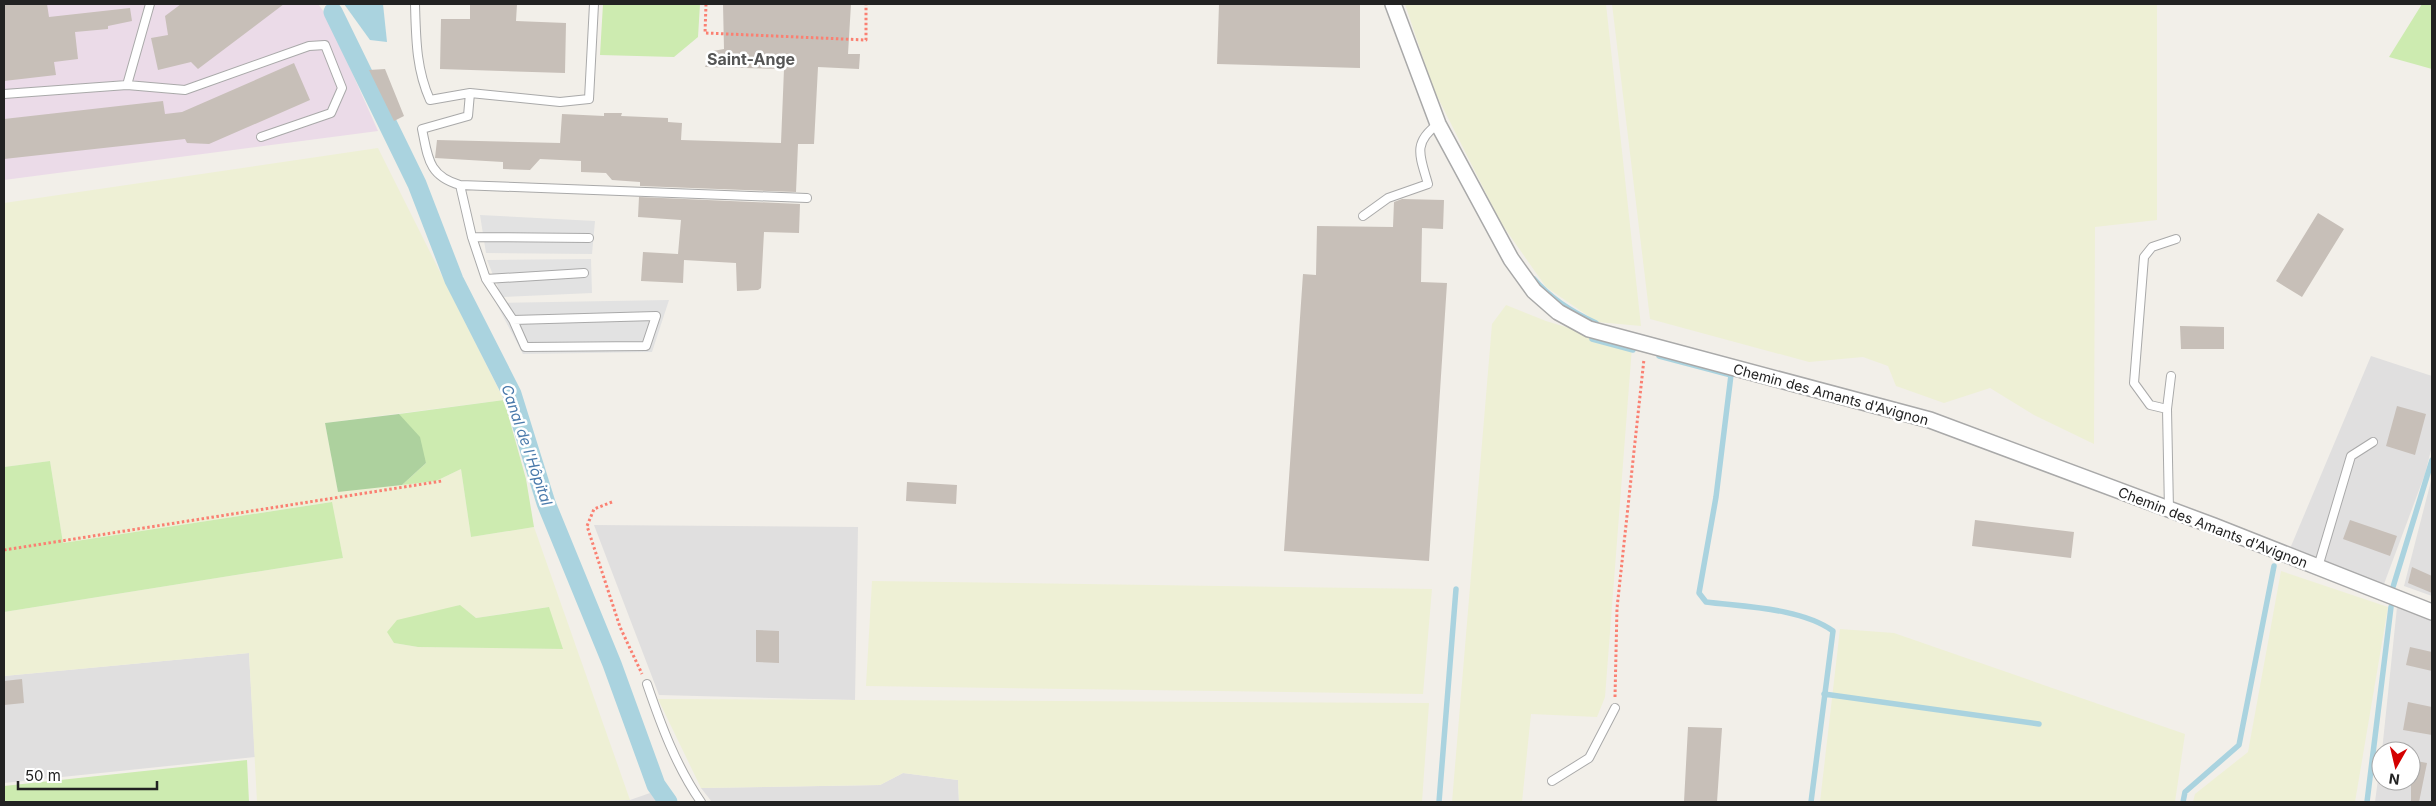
<svg xmlns="http://www.w3.org/2000/svg" width="2436" height="806" font-family="Inter,sans-serif">
<style>
.residential{fill:#e0dfdf}
.industrial{fill:#ebdbe8}
.farmland{fill:#eef0d5;fill-rule:evenodd}
.grass{fill:#cdebb0}
.forest{fill:#add19e}
.parking{fill:#e2e2e2}
.water{fill:#aad3df}
.lines{fill:none;stroke-linecap:round;stroke-linejoin:round}
.stream{stroke:#aad3df;stroke-width:5.5}
.canal{stroke:#aad3df;stroke-width:19}
.building{fill:#c7bfb8}
.lane-casing{stroke:#a9a9a9;stroke-width:10}
.street-casing{stroke:#a9a9a9;stroke-width:18}
.path{stroke:#fa8072;stroke-width:3;stroke-dasharray:2.5 2.5;stroke-linecap:butt}
.lane{stroke:#fff;stroke-width:8}
.street{stroke:#fff;stroke-width:15}
.labels{text-anchor:middle;dominant-baseline:central;stroke-width:5;stroke-linejoin:round;paint-order:stroke}
.street-label{font-size:14px;fill:#222;stroke:#fff}
.water-label{font-size:15px;font-style:italic;fill:#4a7aab;stroke:#fff}
.quarter-label{font-size:16px;font-weight:bold;fill:#555;stroke:#fff}
</style>
<rect width="100%" height="100%" fill="#f2efe9"/>
<!-- residential -->
<path class="residential" d="M2371,356L2432,376V446L2425,474L2384,584L2289,551Z
M2432,477V596L2404,586Z
M594,525L858,527L855,700L659,695Z
M2397,607L2432,620V802H2375L2381,757V781H2411V751H2382Z
M249,653L255,757L4,783V676Z
M903,773L958,780L959,802H712L701,788L880,785Z
M650,793L657,802H549L630,800Z"/>
<!-- industrial -->
<path class="industrial" d="M4,4H318L327,16L378,131L4,180Z"/>
<!-- farmland -->
<path class="farmland" d="M1405,4H1606L1641,326L1597,322L1546,287L1501,223L1433,88Z
M1612,4H2157V220L2095,227L2094,444L2034,415L1990,388L1944,403L1896,386L1888,366L1863,357L1809,362L1650,319Z
M378,148L504,400L325,423L338,491L436,481L461,469L471,537L534,527L630,800L549,802H257L249,653L4,676V612L343,558L331,502L63,543L50,461L4,467V203ZM459,605L476,618L548,607L562,649L418,647L394,643Z
M1506,305L1546,321L1632,347L1605,697L1597,717L1531,714L1522,802H1452L1492,324Z
M2281,571L2388,607L2355,802H2193L2195,794L2248,752Z
M872,581L1432,589L1423,694L866,686Z
M1840,629L1894,633L2185,734L2175,802H1820Z
M658,699L1429,703L1422,802H959L958,780L903,773L880,785L701,788Z"/>
<!-- grass -->
<path class="grass" d="M603,4H700L698,37L674,57L600,55Z
M2422,4H2432V69L2389,57Z
M504,400L526,479L534,527L471,537L461,469L436,481L402,485L426,463L399,414Z
M50,461L63,543L332,502L343,558L4,612V467Z
M460,605L476,618L549,607L563,649L418,647L394,643L387,632L397,620Z
M247,760L249,802H4V786Z"/>
<!-- forest -->
<path class="forest" d="M399,414L420,437L426,463L402,485L338,492L325,423Z"/>
<!-- parking -->
<path class="parking" d="M480,215L595,221L592,254L486,253Z
M591,259L592,293L502,297L487,260Z
M669,300L652,352L523,354L496,303Z"/>
<!-- water -->
<path class="water" d="M344,4H383L387,42L370,40Z"/>
<g class="lines">
<!-- stream -->
<path class="stream" d="M1534,279C1551,299 1572,312 1596,323
M1592,339L1633,350
M1659,356L1731,375L1716,497L1699,593L1706,602C1745,607 1801,608 1833,631L1811,802
M2393,587L2432,460
M1824,694L2039,724
M1439,802L1456,589
M2183,802L2185,792L2239,745L2274,566
M2367,802L2391,607"/>
<!-- canal -->
<path class="canal" d="M333,12L417,184L454,280L512,394L546,503L612,664L656,785L668,802"/>
</g>
<!-- building -->
<path class="building" d="M4,4H47L49,17L130,8L132,21L108,26V29L75,32L78,59L54,62L56,75L4,81Z
M181,4H284L198,69L191,62L158,70L151,38L168,35L165,16Z
M470,4H517L516,21L566,23L565,73L440,69L441,19H470Z
M723,4H851L848,54H860L859,69L818,67L814,144H798L796,192L640,186V182L612,180L606,173L581,172V161L540,159L530,170L503,169V162L435,158L437,140L560,143L562,114L604,116V113H622L621,116L668,118V122L682,123L681,140L781,143L784,69L705,67L713,51L724,49Z
M1219,4H1360V68L1217,64Z
M294,63L310,100L209,144L187,143L185,139L4,159V119L163,101L165,114L182,112Z
M385,69L404,116L394,121L369,70Z
M639,197L800,204L799,233L764,232L761,288L758,290L737,291L736,263L684,260L683,283L641,281L643,252L678,254L681,220L638,217Z
M1402,199L1444,200L1443,229L1422,228L1421,282L1447,283L1429,561L1284,551L1303,274L1316,275L1317,226L1393,227L1394,202Z
M2318,213L2344,229L2302,297L2276,281Z
M2180,326L2224,327V349H2181Z
M2397,406L2426,414L2415,455L2386,446Z
M907,482L957,485L956,504L906,501Z
M1975,520L2074,532L2071,558L1972,546Z
M2350,520L2397,536L2390,556L2343,539Z
M2412,567L2432,576V593L2408,583Z
M756,630L779,631V663L756,662Z
M2410,647L2432,652V671L2406,665Z
M22,679L24,703L4,705V681Z
M2408,702L2432,707V735L2403,730Z
M1688,727L1722,728L1717,802H1684Z
M2411,760L2427,763L2419,802H2411Z"/>
<g class="lines">
<!-- lane casing -->
<g class="lane-casing">
<path id="lane" d="M415,4C416,38 416,69 430,100L470,93L560,102L589,99L594,4
M127,85L185,90L309,46L325,45L342,88L331,113L261,137
M470,93L468,116L422,129C428,157 428,176 460,185L472,237L486,279L584,273
M4,94L127,85L150,4
M460,185L807,198
M1363,216L1388,198L1428,184C1420,156 1412,143 1438,124
M472,237L589,238
M486,279L513,320L656,316L646,346L525,347L513,320
M2167,409L2150,405L2134,383L2144,257L2152,247L2176,239
M2169,510L2167,409L2171,376
M2318,567L2351,456L2373,442
M647,684C661,725 676,766 701,802
M1552,781L1589,758L1615,708"/>
</g>
<!-- street casing -->
<g class="street-casing">
<path id="street" d="M1393,4L1438,124L1511,259L1534,291L1558,312L1589,329L1930,420L2214,526L2432,612"/>
</g>
<!-- path -->
<path class="path" d="M706,4L705,33L866,40V4
M612,502L594,509L587,526L620,627L642,674
M4,550L442,481
M1615,697L1617,608L1644,359"/>
<!-- lane -->
<use href="#lane" class="lane"/>
<!-- street -->
<use href="#street" class="street"/>
</g>
<g class="labels">
<!-- street labels -->
<g class="street-label">
<text transform="translate(1831 394) rotate(15)">Chemin des Amants d'Avignon</text>
<text transform="translate(2213 527) rotate(21)">Chemin des Amants d'Avignon</text>
</g>
<!-- water labels -->
<g class="water-label">
<text transform="translate(527 445) rotate(71)">Canal de l'Hôpital</text>
</g>
<!-- quarter labels -->
<g class="quarter-label">
<text x="751" y="59">Saint-Ange</text>
</g>
</g>
<!-- border -->
<rect width="2436" height="806" fill="none" stroke="#222222" stroke-width="10"/>
<!-- north arrow -->
<g transform="translate(2396 766) rotate(188)"><circle r="24" fill="#ffffff" stroke="#a7a7a7"/>
<path d="M0-4L9 19L0 12L-9 19Z" fill="#d40000"/>
<text y="-8" font-size="14" font-weight="bold" text-anchor="middle" fill="#222222">N</text>
</g>
<!-- scale -->
<path d="M18 781v8h139v-8" fill="none" stroke="#222222" stroke-width="2.5"/>
<text x="25" y="781" font-size="15" fill="#222222" stroke="#ffffff" stroke-width="4" paint-order="stroke">50 m</text>
</svg>
